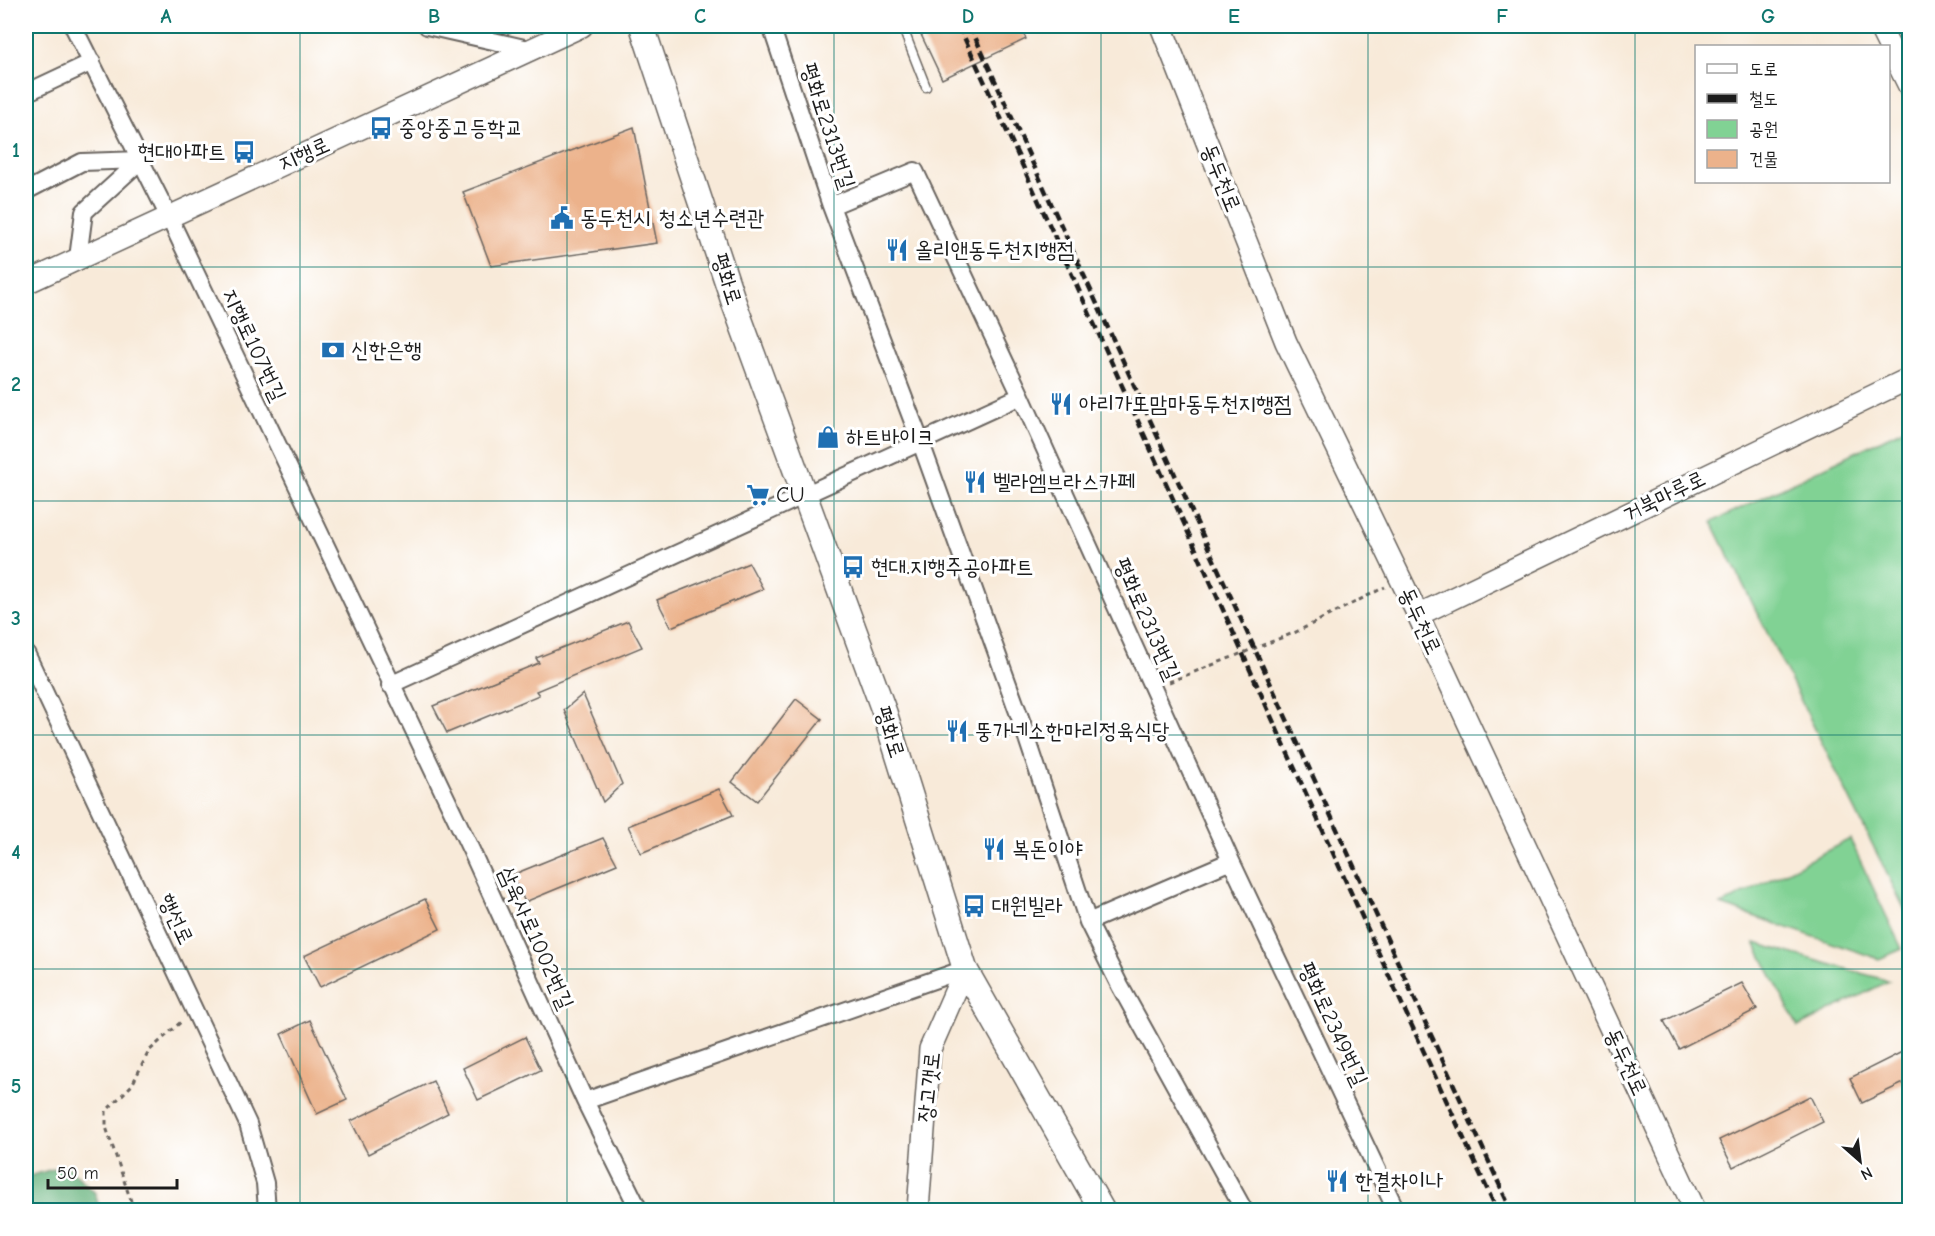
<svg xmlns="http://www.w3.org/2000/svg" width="1935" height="1236" font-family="'Comic Neue','Poor Story',sans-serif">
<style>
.green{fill:#81d294;stroke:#4e7758;stroke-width:1.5}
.forest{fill:#68b47e;stroke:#42684d;stroke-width:1.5}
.building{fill:#ecb28b}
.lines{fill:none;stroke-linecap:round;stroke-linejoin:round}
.service-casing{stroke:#69645e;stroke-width:11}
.minor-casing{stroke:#69645e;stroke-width:20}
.tertiary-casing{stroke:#69645e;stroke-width:24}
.secondary-casing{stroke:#69645e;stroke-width:27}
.path{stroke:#69645e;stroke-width:3;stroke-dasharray:4.5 4.5;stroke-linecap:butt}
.service{stroke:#fff;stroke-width:8}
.minor{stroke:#fff;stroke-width:16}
.tertiary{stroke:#fff;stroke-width:21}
.secondary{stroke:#fff;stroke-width:24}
.rail{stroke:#1c1c1c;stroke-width:4.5;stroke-dasharray:9 4.5;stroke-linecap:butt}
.grid{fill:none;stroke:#0f766e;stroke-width:1.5;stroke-opacity:0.55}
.labels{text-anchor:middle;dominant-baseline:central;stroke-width:6;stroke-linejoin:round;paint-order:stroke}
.street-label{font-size:22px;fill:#1c1c1c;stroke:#fff}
.poi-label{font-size:22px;fill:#1c1c1c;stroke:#fff;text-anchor:start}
.neatline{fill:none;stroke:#0f766e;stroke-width:2}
.grid-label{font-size:20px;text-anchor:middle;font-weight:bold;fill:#0f766e}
</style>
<rect width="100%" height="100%" fill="#fff"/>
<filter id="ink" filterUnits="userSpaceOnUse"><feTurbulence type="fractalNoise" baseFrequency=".0167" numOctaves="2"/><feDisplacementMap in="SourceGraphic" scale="12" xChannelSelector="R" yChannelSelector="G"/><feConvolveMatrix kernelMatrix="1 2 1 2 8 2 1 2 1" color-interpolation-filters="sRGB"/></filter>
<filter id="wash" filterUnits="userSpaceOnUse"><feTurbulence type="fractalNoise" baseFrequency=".008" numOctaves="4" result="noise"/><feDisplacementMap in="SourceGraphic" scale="24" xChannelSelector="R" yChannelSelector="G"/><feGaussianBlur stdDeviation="1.35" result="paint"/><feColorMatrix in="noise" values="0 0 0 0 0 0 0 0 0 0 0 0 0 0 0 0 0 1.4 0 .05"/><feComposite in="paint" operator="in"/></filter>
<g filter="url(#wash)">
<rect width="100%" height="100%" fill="#f8ead9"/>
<!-- green -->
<path class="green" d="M1909,426V918L1712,522Z
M1850,839L1902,949L1879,959L1721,905Z
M1755,943L1889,981L1798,1027Z"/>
<!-- forest -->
<path class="forest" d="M66,1165L95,1193L100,1210H26V1177Z"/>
<g id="blocks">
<!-- building -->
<path class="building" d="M917,26H1020L1026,39L942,79Z
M634,127L657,243L491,266L463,192Z
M749,563L763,589L671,627L657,600Z
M628,621L642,647L536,691L539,695L447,733L433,706L539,663L536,658Z
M583,694L622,784L603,802L564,710Z
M796,699L822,719L757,801L732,782Z
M719,789L733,815L641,853L628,826Z
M603,838L617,864L525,902L512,875Z
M425,899L440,929L320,987L304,956Z
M1742,983L1757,1009L1679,1049L1664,1021Z
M310,1020L347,1100L317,1114L281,1034Z
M525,1037L541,1070L478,1100L463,1068Z
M1910,1048V1080L1862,1103L1850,1078Z
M433,1081L448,1113L368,1154L351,1121Z
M1810,1096L1823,1122L1733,1167L1719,1140Z"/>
</g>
</g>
<g filter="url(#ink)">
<use href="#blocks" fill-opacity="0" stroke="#69645e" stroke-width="1.5"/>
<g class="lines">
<!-- service casing -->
<g class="service-casing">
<path id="service" d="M902,26L926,87"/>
</g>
<!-- minor casing -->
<g class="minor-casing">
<path id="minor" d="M73,26L168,215L471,850L585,1101L639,1210
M427,26L533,50
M771,26L831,206L921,443L1022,723L1088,922L1120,986L1244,1210
M26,93L92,62
M26,191L82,162L141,160
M831,206L915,171L1021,396L1231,861L1396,1210
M78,258L84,212L141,160
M26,653L248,1124L265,1183L267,1210
M390,685L1021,396
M1088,922L1231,861
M585,1101L965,969"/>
</g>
<!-- tertiary casing -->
<g class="tertiary-casing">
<path id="tertiary" d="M1161,26L1286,342L1418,615L1695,1210
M1879,26L1910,88
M26,283L582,26
M1418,615L1910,378
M918,1210L930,1049L965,969"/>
</g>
<!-- secondary casing -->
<g class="secondary-casing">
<path id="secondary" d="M642,26L734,303L885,714L965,969L1102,1210"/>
</g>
<!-- path -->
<path class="path" d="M1169,682L1296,632L1385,587
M134,1210L106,1127V1111L132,1085L149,1051L182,1021"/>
<!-- service -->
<use href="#service" class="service"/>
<!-- minor -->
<use href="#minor" class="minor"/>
<!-- tertiary -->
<use href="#tertiary" class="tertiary"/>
<!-- secondary -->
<use href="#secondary" class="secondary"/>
<!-- rail -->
<path class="rail" d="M959,26C1139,420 1314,817 1497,1210
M970,26L1511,1210"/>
</g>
</g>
<!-- grid -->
<path class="grid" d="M300,26V1210M567,26V1210M834,26V1210M1101,26V1210M1368,26V1210M1635,26V1210M26,267H1910M26,501H1910M26,735H1910M26,969H1910"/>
<!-- icons -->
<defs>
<g id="bus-bare" transform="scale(1.8)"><path d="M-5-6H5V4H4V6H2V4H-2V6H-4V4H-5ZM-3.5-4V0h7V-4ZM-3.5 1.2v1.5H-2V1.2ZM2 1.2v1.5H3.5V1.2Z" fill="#1f6fb2" stroke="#fff" stroke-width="2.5" paint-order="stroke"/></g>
<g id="civic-bare" transform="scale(1.8)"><path d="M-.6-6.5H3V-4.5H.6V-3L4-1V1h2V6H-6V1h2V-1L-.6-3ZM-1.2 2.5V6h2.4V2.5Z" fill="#1f6fb2" stroke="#fff" stroke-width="2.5" paint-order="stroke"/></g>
<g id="restaurant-bare" transform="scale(1.8)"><path d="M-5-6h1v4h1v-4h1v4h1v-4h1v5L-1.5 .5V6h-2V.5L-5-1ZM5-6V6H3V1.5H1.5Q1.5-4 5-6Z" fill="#1f6fb2" stroke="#fff" stroke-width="2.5" paint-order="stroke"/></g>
<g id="bank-bare" transform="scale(1.8)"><path d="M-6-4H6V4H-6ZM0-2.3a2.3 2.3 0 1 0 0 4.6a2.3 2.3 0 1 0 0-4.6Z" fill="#1f6fb2" stroke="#fff" stroke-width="2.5" paint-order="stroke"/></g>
<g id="shop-bare" transform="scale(1.8)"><path d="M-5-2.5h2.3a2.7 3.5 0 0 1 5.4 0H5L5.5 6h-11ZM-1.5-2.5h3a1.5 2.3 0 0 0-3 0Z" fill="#1f6fb2" stroke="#fff" stroke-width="2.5" paint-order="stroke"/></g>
<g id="supermarket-bare" transform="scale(1.8)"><path d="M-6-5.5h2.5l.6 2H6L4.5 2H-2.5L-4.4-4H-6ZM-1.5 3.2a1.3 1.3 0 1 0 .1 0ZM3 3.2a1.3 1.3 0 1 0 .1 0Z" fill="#1f6fb2" stroke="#fff" stroke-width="2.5" paint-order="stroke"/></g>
</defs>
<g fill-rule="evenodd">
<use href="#bus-bare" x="381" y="128"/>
<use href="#bus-bare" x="244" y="152"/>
<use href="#civic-bare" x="562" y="218"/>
<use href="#restaurant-bare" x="897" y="250"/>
<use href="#bank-bare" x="333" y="350"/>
<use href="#restaurant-bare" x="1061" y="404"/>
<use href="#shop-bare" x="828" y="437"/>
<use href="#restaurant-bare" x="975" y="482"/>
<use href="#supermarket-bare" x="758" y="495"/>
<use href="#bus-bare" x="853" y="567"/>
<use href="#restaurant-bare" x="957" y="731"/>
<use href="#restaurant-bare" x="994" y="849"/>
<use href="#bus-bare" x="974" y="906"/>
<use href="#restaurant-bare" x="1337" y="1181"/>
</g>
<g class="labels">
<!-- street labels -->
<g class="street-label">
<text transform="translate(828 126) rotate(72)">평화로2313번길</text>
<text transform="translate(304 154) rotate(-24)">지행로</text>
<text transform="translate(1221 178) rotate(68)">동두천로</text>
<text transform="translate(727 279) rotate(72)">평화로</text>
<text transform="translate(254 345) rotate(65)">지행로107번길</text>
<text transform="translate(1664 496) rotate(-26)">거북마루로</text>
<text transform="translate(1147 619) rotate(66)">평화로2313번길</text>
<text transform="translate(1420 621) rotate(65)">동두천로</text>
<text transform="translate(890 732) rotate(72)">평화로</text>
<text transform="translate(176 919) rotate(65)">행선로</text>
<text transform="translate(536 938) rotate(66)">삼육사로1002번길</text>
<text transform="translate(1333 1024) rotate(65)">평화로2349번길</text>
<text transform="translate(1626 1062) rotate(65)">동두천로</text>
<text transform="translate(929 1087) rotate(-84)">장고갯로</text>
</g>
<!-- poi labels -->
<g class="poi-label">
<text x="399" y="128">중앙중고등학교</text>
<text x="226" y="152" text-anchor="end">현대아파트</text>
<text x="580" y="218">동두천시 청소년수련관</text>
<text x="915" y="250">올리앤동두천지행점</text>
<text x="351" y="350">신한은행</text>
<text x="1079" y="404">아리가또맘마동두천지행점</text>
<text x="846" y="437">하트바이크</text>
<text x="993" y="482">벨라엠브라스카페</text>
<text x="776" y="495">CU</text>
<text x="871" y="567">현대.지행주공아파트</text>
<text x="975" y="731">뚱가네소한마리정육식당</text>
<text x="1012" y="849">복돈이야</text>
<text x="992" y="906">대원빌라</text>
<text x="1355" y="1181">한결차이나</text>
</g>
</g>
<!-- margin -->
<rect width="1935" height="1236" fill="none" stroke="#fff" stroke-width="66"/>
<!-- legend -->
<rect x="1695" y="45" width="195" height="138" fill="#ffffff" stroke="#a4a4a4" stroke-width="1.5"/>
<rect x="1707" y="64" width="30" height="9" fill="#ffffff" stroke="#a4a4a4" stroke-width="1.5"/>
<text x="1749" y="75" font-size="18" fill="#1c1c1c">도로</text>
<rect x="1707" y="94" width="30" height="9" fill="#1c1c1c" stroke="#a4a4a4" stroke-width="1.5"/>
<text x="1749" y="105" font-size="18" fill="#1c1c1c">철도</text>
<rect x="1707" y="120" width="30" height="18" fill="#81d294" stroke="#a4a4a4" stroke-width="1.5"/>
<text x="1749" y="135" font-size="18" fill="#1c1c1c">공원</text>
<rect x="1707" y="150" width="30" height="18" fill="#ecb28b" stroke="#a4a4a4" stroke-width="1.5"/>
<text x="1749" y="165" font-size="18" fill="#1c1c1c">건물</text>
<!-- north arrow -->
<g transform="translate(1860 1161) rotate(152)" stroke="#ffffff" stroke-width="4.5" paint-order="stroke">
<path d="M0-4.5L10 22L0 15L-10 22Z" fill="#1c1c1c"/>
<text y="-9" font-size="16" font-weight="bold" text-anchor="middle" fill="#1c1c1c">N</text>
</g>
<!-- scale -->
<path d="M48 1179v9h129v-9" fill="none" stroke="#1c1c1c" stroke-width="3"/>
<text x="57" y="1179" font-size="18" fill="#1c1c1c" stroke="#ffffff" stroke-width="4.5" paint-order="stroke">50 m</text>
<rect x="33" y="33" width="1869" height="1170" class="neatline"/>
<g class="grid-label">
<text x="166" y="23">A</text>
<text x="434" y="23">B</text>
<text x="700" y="23">C</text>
<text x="968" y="23">D</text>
<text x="1234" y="23">E</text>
<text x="1502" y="23">F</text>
<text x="1768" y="23">G</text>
<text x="16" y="157">1</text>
<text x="16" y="391">2</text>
<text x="16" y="625">3</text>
<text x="16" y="859">4</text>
<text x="16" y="1093">5</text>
</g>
</svg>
